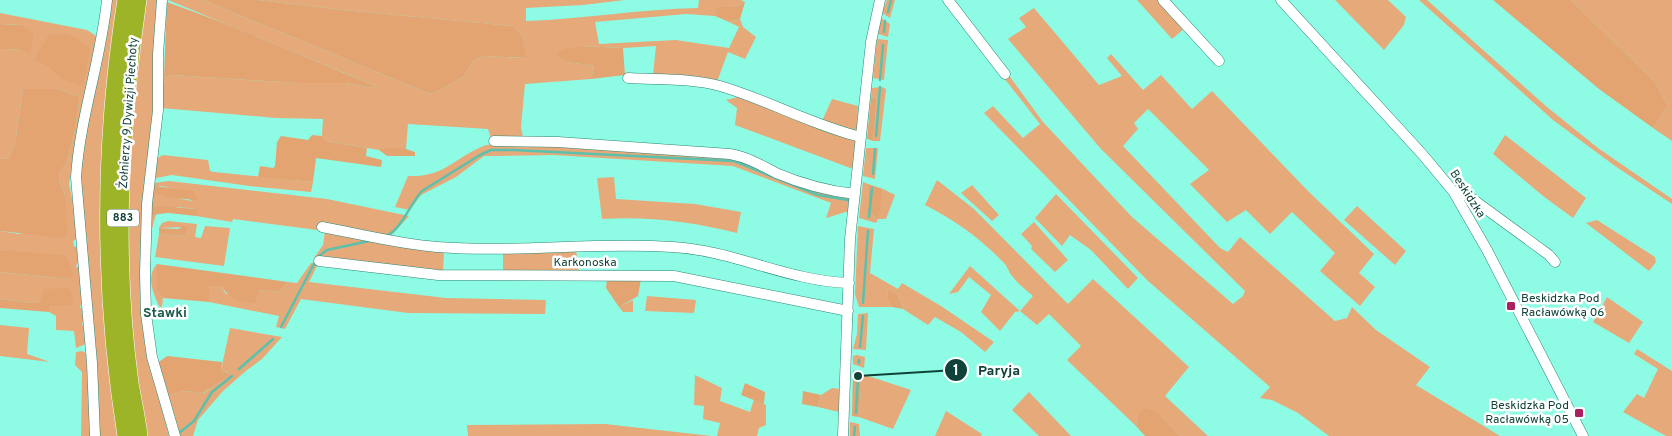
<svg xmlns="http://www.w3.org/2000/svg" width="1672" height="436" font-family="Overpass,sans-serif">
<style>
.green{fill:#e5a97a;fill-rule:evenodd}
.forest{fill:#e3a472}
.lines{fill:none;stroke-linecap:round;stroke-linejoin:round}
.stream{stroke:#5bc0ac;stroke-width:2.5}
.minor-casing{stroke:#2e8575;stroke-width:11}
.highway-casing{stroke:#fff;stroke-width:16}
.minor{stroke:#fff;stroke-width:10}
.highway{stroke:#9eb428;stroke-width:15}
.poi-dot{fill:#ab2060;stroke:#fff;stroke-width:2}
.labels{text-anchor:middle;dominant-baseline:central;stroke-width:5;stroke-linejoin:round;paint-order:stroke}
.shield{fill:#fff;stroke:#587b74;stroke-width:1}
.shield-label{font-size:11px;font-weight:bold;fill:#114239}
.street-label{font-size:12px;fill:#114239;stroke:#fff}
.poi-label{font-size:12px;fill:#114239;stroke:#fff;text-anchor:start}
.neighbourhood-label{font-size:14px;font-weight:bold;fill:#1e5b4f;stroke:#fff}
.leader{fill:none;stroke:#114239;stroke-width:2}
.callout-dot{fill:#114239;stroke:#fff;stroke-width:2}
.mark-label{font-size:15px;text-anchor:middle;font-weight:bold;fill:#fff}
.callout-label{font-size:14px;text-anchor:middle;font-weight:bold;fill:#114239;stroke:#fff;stroke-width:5;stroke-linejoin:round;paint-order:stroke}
</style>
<rect width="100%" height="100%" fill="#8efce5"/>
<!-- green -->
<path class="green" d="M109,0H119L118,436H97L79,179L81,151Z
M144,0H159L147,350L169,436H145C129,344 123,249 128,155C131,104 139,52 144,0Z
M168,0H203L430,94L441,90L464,76L474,60L486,56L525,58L522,36L514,26L343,10L257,0H625L583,5L526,8V21C584,19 640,9 698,8L699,0H741L745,2L735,7H719L715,16L686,14L595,22L599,44L676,40L729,48L739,27L729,22L740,19L743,27L756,37L745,59L728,52L717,82L653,75L656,46L623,48L582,46L567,62L594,66L591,79L525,84L521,127L523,137L491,138L488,129L408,124L406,149L379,150L326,141L322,136L323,119L276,118L161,108L164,77L172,75L297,83H346L374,88L376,86Z
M887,0H895L890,18L882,13Z
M1137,0H1160L1185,28L1172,39Z
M1335,0H1388L1406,17L1404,25L1384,50Z
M1419,0H1427L1547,107L1598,148L1672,199V204L1615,166L1553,120Z
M1571,0H1672V141L1653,128L1668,106L1654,81Z
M1034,8L1099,85L1122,76L1107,58L1111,54L1143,90L1161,75L1192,109L1212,91L1309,192L1374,254L1359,273L1375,287L1360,306L1320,271L1335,253L1292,212L1270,234L1246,210L1227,222L1190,184L1209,170L1148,109L1134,123L1138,129L1123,146L1220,248L1228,252L1240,237L1335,321L1347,318L1352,307L1376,330L1430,367L1416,385L1500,436H1329L1298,413L1272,400L1260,398L1270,387L1148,281L984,113L993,106L1023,138L1040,124L1004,78L1008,74L1043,122L1132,217L1233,304L1243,296L1245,291L1100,148L1008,39L1026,27L1019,18Z
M0,13L87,30L98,37L69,184L75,211L77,239L73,241L74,246L77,248L79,259L76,267H79L82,299L80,308H83L84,320L82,324L84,329L86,344L76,348L74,331L56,330V316L49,312V306L41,301L32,303L0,299V272L70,279L26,253L0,250V231L19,234L65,219V195L59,179L60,171L66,164L74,135L80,97L57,89H23L15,143L9,159L0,158V46L3,49L22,50V25L0,24Z
M881,18L890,24L888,37L878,34Z
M877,39L888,40L884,80L873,78Z
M882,87L886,89L880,141H873L877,99L871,97L872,88Z
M742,96L856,138L853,169L735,125L737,108L726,100Z
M832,99L858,106L857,129L854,132L822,121Z
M1505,135L1586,198L1573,218L1543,196L1493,154Z
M538,143L735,157L851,197L849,211L826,218L831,203L733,166L553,155L497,156H484L456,177L421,195L410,210L395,207L408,176C443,177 450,162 479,148C495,140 520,144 538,143Z
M866,148H878L875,179L863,176Z
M163,155L208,160L210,171L214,172L313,182L311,192L249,186L172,175L156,178L154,172L157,158Z
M614,177L616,199L695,204L741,212L737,233C694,222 647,216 602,219L597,178Z
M937,180L974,209L1068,304L1093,279L1189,367L1165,396L1208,436H1180L1155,412L1138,414L1136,426L1067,360L1081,346L1049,314L1037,325L1020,311L1015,312L1000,331L981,312L991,295L969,277L958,292L949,294L970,266L1020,311L1033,296C1026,290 1018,284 1013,277C1009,273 1008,268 1005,264C981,239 955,220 925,205Z
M169,181L327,199L409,216L390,237L319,225L317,230L233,219L232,222L196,216V209L178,207L156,214L152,229L150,258L149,208L153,183ZM162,186L175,189L192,201L156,194L155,187Z
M863,182L868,184L867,210L877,218L883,189L895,195L886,219H878L876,223L859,218Z
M972,185L999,215L992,221L961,193Z
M1056,194L1138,278L1128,289L1091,250L1070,235L1062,246L1035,218Z
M1357,206L1406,251L1395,265L1344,220Z
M1597,220L1655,257L1656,262L1649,271L1586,223Z
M168,221L197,224L195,237L201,238L205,226L230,228L224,266L155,257L159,234L185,236L189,227L159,228L162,223Z
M1034,222L1068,260L1055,272L1031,249L1032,246L1021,234Z
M858,226L874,229L870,273L898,289L902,283L941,306L994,342L985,352L961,332L935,317L928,325L903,309L897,293L888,289L887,299L892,307H859L855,294Z
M325,231L444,251L443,272L314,258L323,245Z
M576,250L579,273L503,272V252Z
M311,263L318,264L309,282L446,298L546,300L545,314L408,313L301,299L285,329L276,327L279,316L209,302V286H221L226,294L259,290L279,292L288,282L297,283Z
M157,264V291L163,298L162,307L160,308C154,295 145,277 157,264Z
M647,296L696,300L694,313L645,311Z
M1607,297L1643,322L1629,343L1593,322Z
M633,300V312H623L619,307Z
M868,313L866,350L853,349L857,334L858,314Z
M0,325L29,328L27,354L50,362L0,356Z
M230,328L282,337L262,359L247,370L223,391L198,420L193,436H178L167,396L183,391L204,393L229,373L221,370Z
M1637,349L1672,371V436H1666L1623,412L1637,394L1644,398L1658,369L1634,354Z
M82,351L87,354L90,436H81L82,372L75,365L76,352Z
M857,355L865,357L864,368L853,364V356Z
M862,374L911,390L893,429L859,417Z
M695,375L722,388L720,401L750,412L754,399L766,405V425L759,428L757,436H717L720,423L703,419L704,406L694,405Z
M832,388L840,389L839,412L818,407L821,395Z
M1029,392L1071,436H1039L1012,410Z
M946,411L982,434L981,436H935Z
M850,422L859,424L860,436H850Z
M605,424L712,436H468L467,425Z"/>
<!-- forest -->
<path class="forest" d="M203,0H257L343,10L514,26L522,36L526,58L486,56L474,60L464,76L441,90L430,94Z
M1493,0H1571L1654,81L1668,106L1653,128L1599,89Z
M167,2C238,27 306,58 376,86L374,88L346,83H297L172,75L164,77Z
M745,2L740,19L729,22L715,16L718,7H735Z
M0,24L22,25L34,34L30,53L22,50L2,49L0,46Z
M67,34L76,38L90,49L83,86L62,79L49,67L34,59L49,35Z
M582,46L623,48L625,75L591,79L594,66L567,62L556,54L565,49Z
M23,89H57L80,97L74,135L66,164L60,171L59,179L65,195L67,231L64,238L0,231V158L9,159L15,143Z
M871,97L877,99L873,141L867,139Z
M312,135L322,136L326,141L367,148L366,156L382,160L381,167L316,158L313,182L258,177L260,166L273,168L275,166L277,142L281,136L308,140Z
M387,148L406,149L415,152V156H387L379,150Z
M868,184L883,189L878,219L867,210Z
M155,186L194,191L198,200L172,198L155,194Z
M159,206L197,209L196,216L168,213L151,215L149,208Z
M183,226L189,227L185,236L159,234V228L178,229Z
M0,250L62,255L68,258L73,274L70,279L0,272Z
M157,264L288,282L279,292L259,290L255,303C239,302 231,300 221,286H209V302L163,298L157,291Z
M607,279H641L638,296L619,307L606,288Z
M69,288L73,295L72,305L49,306V312L0,308V299L32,303L41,301L44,289Z
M888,289L897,293L903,309L892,307L887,299Z
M167,356L222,362L221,370L230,374L203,393L183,391L167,396L156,364Z
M853,370L862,374L859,417L852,416Z
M745,383L765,392L764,404L741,395Z
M803,391L821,395L818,407L802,404Z
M1144,408L1155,411L1180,436H1145L1136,426L1138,414Z"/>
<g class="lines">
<!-- stream -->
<path class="stream" d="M888,12L891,0
M884,32L885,21
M880,80L883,45
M876,136L880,87
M873,174L875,149
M869,217L872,188
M386,236C401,230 410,204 422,191L480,155L491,150H514L734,161L818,195L848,200
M318,257L327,250L369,241
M863,303L868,231
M281,327L315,262
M860,347L863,316
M859,363V360
M239,369L273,339
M856,413L858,376
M179,433L194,421L212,392L232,376
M854,436L855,427"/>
<!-- minor casing -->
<g class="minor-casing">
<path id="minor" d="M162,0L158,54V110L147,204L145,274L146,314L152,357L175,436
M948,0L1005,74
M1163,0L1219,61
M1281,0L1423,155L1453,191L1487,250L1583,436
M628,78C658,80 691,78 720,86C768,100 812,125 861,137
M494,141L558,142L730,154C747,157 761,165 776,173C802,184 827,191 855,194
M1456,195H1467L1549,255L1555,262
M322,227C360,234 399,244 437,247C515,253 594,242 672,247C733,250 787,281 849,283
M319,261L438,275L674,276L848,311
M95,436L92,363L76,177C80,117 101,60 107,0
M843,436L850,239L871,42L880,0"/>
</g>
<!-- highway casing -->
<g class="highway-casing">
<path id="highway" d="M125,0C102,144 102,292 125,436
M139,0C121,124 114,259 131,383C134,401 138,418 140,436"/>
</g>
<!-- minor -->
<use href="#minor" class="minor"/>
<!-- highway -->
<use href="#highway" class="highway"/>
</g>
<!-- markers -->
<g class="poi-dot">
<rect x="1506" y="301" width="10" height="10" rx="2.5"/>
<rect x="1574" y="408" width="10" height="10" rx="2.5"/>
</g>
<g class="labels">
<!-- shield labels -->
<rect class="shield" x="107" y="209.5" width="32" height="17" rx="4"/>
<g class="shield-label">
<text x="123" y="218">883</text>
</g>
<!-- street labels -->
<g class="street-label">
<text transform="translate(129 113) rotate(-86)">Żołnierzy 9 Dywizji Piechoty</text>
<text transform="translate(1467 194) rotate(57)">Beskidzka</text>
<text x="585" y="263">Karkonoska</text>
</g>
<!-- poi labels -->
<g class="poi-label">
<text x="1521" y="299">Beskidzka Pod<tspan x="1521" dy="14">Racławówką 06</tspan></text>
<text x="1569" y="406" text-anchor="end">Beskidzka Pod<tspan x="1569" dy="14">Racławówką 05</tspan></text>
</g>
<!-- neighbourhood labels -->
<g class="neighbourhood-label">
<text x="165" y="313">Stawki</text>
</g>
</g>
<!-- callouts -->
<path class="leader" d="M858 376L956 370"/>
<g class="callout-dot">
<circle cx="858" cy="376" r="5"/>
<circle cx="956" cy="370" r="12"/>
</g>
<g class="mark-label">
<text x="956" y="375">1</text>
</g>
<g class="callout-label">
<text x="999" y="375">Paryja</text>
</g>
</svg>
